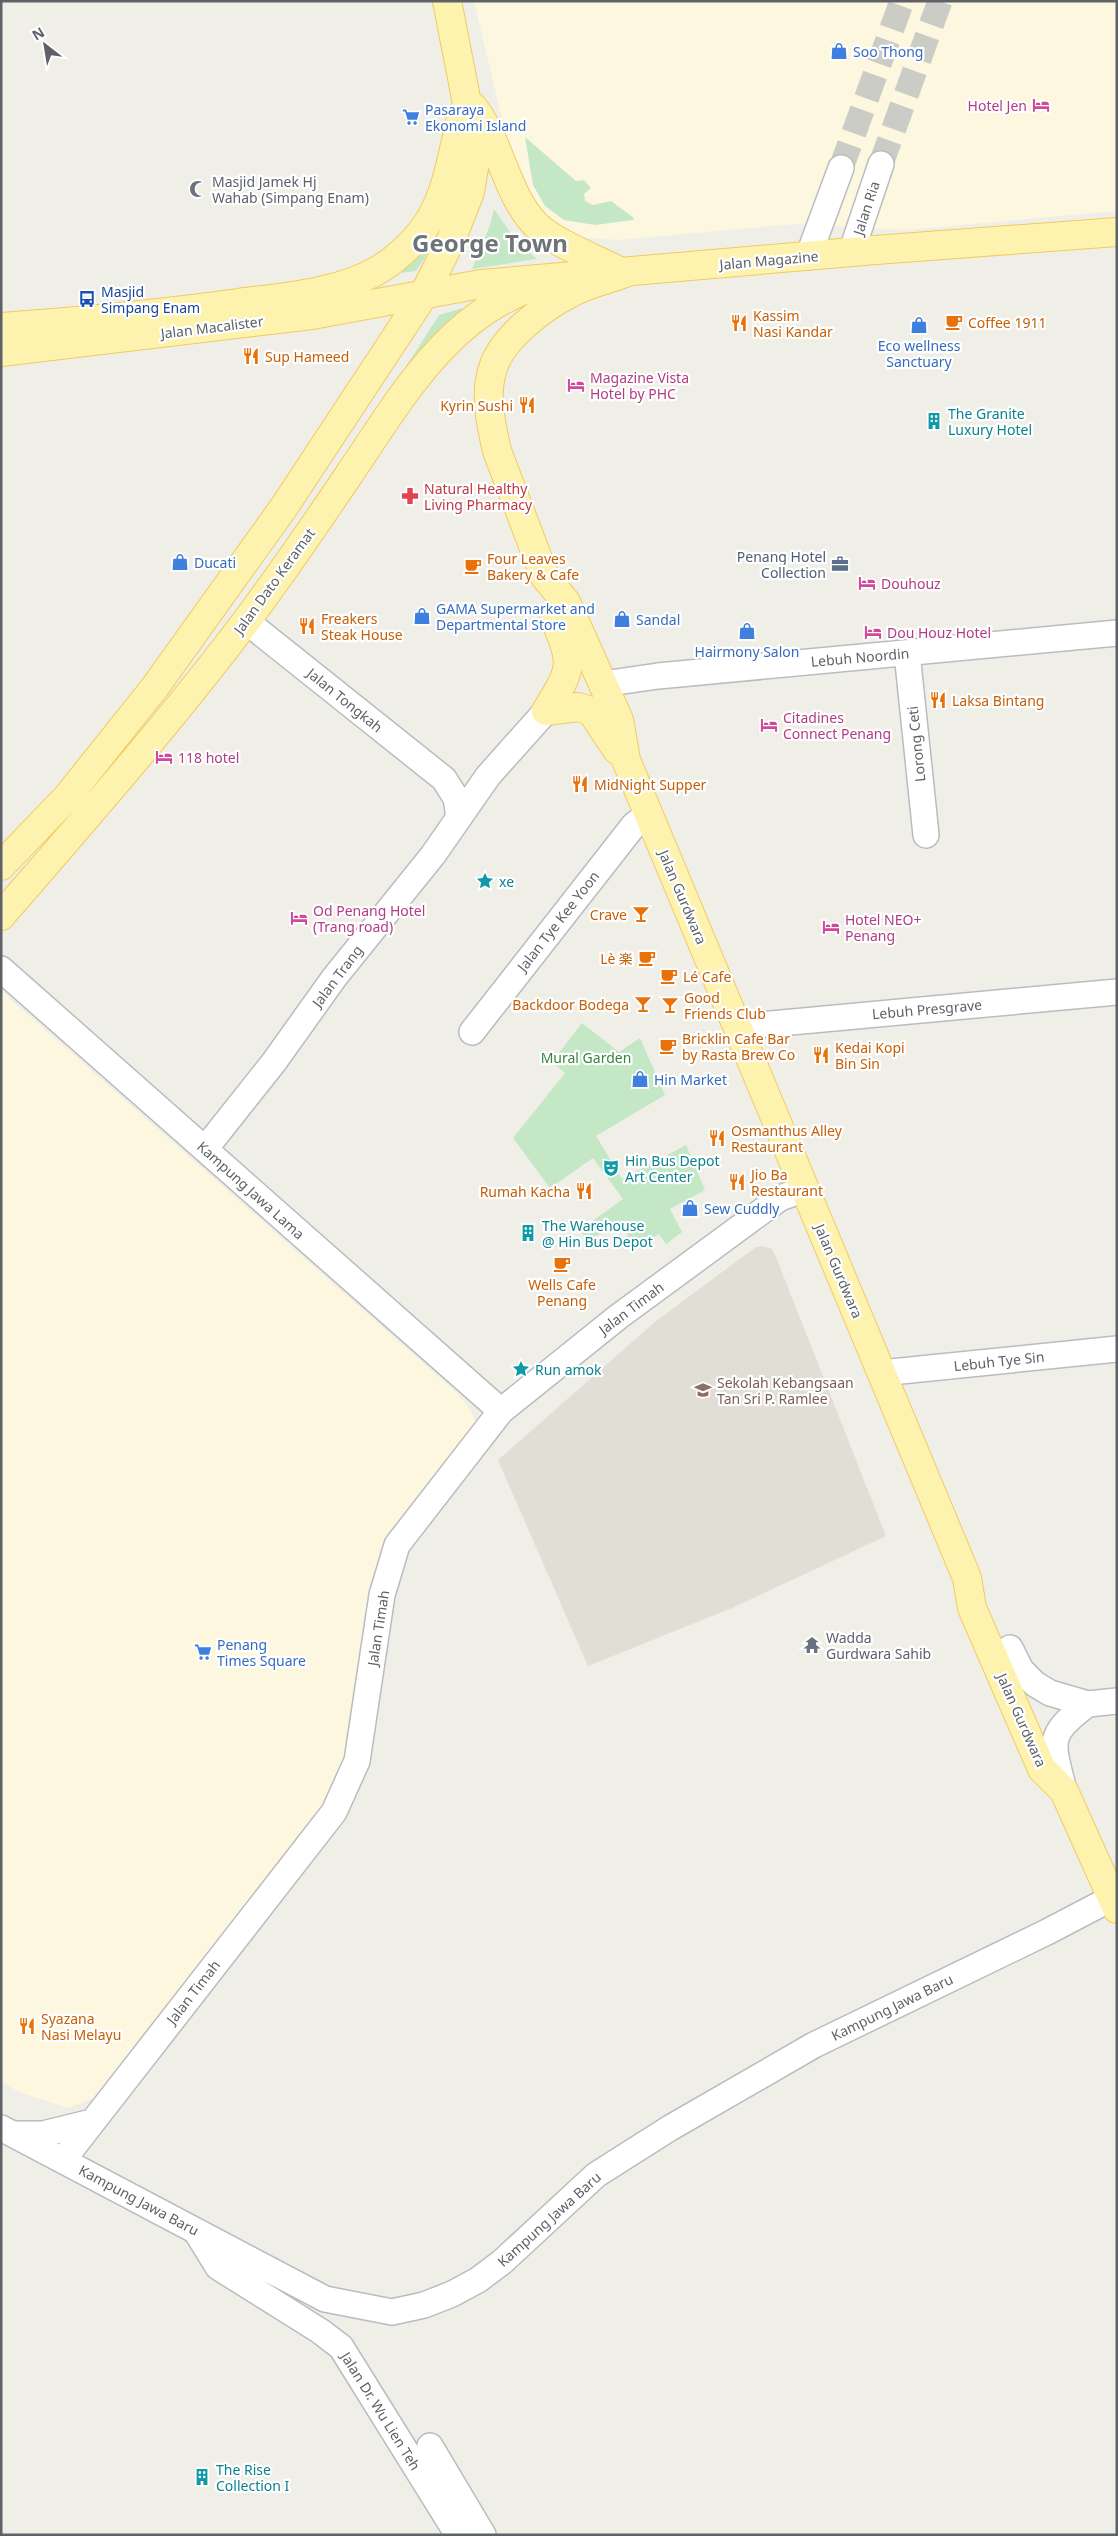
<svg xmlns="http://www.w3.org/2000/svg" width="1118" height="2536" font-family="'Noto Sans','Noto Sans SC',sans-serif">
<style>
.commercial{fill:#fef7df}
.education{fill:#e0ded5}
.green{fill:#c4e7c5}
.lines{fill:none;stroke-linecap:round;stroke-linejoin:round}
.minor-tunnel{stroke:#ccccc7;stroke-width:25;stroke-dasharray:25 12;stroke-linecap:butt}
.minor-casing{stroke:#b9bcc0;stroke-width:28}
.major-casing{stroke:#f1ca60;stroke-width:30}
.minor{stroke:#fff;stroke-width:25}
.major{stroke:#fef3ae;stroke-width:28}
.labels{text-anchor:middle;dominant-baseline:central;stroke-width:4.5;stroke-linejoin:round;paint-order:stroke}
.shop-label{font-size:14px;fill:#366cbe;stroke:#fff;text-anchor:start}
.hotel-label{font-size:14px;fill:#b23c85;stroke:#fff;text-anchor:start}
.worship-label{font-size:14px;fill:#5b616d;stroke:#fff;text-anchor:start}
.street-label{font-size:14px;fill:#5e6267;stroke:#fff}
.transit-label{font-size:14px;fill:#164399;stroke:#fff;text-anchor:start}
.food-label{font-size:14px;fill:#c56008;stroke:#fff;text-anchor:start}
.culture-label{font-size:14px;fill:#0d838f;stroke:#fff;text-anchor:start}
.health-label{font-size:14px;fill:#be3a42;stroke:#fff;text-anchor:start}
.service-label{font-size:14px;fill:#4e5e75;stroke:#fff;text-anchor:end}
.park-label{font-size:14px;fill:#36863c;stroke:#fff}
.education-label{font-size:14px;fill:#785e54;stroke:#fff;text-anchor:start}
.town-label{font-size:24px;font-weight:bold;fill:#6f7479;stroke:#fff}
</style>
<rect width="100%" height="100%" fill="#f0efe7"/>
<!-- commercial -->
<path class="commercial" d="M474,1H1117V211L906,230L794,224L618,240L568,236L552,228L515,174Z
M1,991L456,1392L467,1405L475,1420L476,1432L379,1569L355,1741L314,1826L100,2096L68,2108L19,2092L1,2081Z"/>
<!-- education -->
<path class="education" d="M763,1246L772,1249L776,1257L886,1536L732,1608L588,1666L498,1460L656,1321L756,1247Z"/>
<!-- green -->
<path class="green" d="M525,137L576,181L584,180L591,188L584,194L585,201L593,205L611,201L634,218L633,220L595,225L564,220L545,206L533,185Z
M494,209L517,242L537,259L472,269L490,225Z
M445,219L434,244L416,271L390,274Z
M463,308V313L409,371L405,368L439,315Z
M582,1023L619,1052L640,1038L665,1095L596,1136L622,1179L686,1145L705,1190L670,1209L682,1232L666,1244L659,1234L634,1250L622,1224L587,1240L580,1230L623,1199L593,1158L550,1188L513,1138L565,1073L552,1062Z"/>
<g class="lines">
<!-- minor-tunnel -->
<path class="minor-tunnel" d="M881,164L940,1
M841,168L902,1"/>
<!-- minor casing -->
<g class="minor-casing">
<path id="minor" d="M851,253L881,164
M808,257L841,168
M246,621L444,779L456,798L459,818
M907,653L926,835
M603,684L658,676L1117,633
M1,969L501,1411
M737,1027L1117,992
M472,1032L634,825L648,814
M205,1149L274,1062L334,978L433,855L488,776L546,711
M881,1373L1117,1349
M1010,1648L1021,1670L1035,1684L1050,1693L1088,1704L1117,1701
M1064,1791C1053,1743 1044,1736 1088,1704
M1,2128L325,2299L392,2312L424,2305L452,2294L478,2280L502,2262L596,2175L670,2128L814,2045L1047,1932L1112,1898
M16,2134H43L92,2122
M63,2160L334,1812L357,1761L382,1595L397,1545L501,1411L618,1317L750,1220L780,1198L805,1189
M197,2233L218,2267L320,2331L341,2347L458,2535
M430,2446L483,2535"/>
</g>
<!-- major casing -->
<g class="major-casing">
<path id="major" d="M473,107C501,142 505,193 536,225C554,243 599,260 623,273
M625,273C607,280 587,284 571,293C543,307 502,338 493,368C484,394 491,425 497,451L545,577L566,602L619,720L626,760L967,1578L972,1608L1042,1769L1064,1791L1117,1909
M1,327C80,321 159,314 238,303C284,297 340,293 380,269C396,259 410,246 422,231C448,198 452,153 462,114
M1,352L312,315L481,284L875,250L1117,232
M546,711C573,667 574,665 554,618
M546,711L578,707L591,711L617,750
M1,866L68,796L155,687L284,507L423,296L452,238L470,192L475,162L472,129L447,1
M1,916C85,819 170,722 247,620C282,573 315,525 348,476C398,403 445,316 535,286"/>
</g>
<!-- minor -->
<use href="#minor" class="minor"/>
<!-- major -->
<use href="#major" class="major"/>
</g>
<!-- icons -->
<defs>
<g id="shop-bare" transform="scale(1.35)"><path d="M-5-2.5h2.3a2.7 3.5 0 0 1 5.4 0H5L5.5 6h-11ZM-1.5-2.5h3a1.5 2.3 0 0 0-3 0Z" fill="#3f7fe0" stroke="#fff" stroke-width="2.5" paint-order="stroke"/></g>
<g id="hotel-bare" transform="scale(1.35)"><path d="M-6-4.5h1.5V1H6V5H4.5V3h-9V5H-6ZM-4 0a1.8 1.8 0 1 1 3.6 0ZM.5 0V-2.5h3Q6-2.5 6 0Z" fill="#d1479c" stroke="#fff" stroke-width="2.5" paint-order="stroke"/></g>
<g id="supermarket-bare" transform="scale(1.35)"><path d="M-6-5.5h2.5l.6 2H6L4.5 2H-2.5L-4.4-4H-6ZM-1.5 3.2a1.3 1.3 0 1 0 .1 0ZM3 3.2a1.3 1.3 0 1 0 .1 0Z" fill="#3f7fe0" stroke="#fff" stroke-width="2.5" paint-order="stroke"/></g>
<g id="mosque-bare" transform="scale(1.35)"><path d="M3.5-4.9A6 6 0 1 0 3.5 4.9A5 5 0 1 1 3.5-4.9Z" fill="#6b7280" stroke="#fff" stroke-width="2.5" paint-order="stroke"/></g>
<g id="bus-bare" transform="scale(1.35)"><path d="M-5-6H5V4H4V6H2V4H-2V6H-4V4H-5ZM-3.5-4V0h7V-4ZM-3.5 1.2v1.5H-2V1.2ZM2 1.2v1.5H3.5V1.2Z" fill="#1a4fb4" stroke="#fff" stroke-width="2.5" paint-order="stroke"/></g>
<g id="cafe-bare" transform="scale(1.35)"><path d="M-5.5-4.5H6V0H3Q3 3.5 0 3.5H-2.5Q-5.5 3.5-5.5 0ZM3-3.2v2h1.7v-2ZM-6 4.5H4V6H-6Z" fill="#e8710a" stroke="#fff" stroke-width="2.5" paint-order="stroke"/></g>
<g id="restaurant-bare" transform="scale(1.35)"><path d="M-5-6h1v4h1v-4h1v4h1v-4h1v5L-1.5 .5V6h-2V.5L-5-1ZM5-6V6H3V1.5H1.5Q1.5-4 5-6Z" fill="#e8710a" stroke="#fff" stroke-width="2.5" paint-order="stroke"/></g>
<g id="building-bare" transform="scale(1.35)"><path d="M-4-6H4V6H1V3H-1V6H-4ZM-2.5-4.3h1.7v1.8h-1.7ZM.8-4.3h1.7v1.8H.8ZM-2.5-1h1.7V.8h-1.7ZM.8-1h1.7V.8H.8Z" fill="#0f9aa8" stroke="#fff" stroke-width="2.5" paint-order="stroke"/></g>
<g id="pharmacy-bare" transform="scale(1.35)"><path d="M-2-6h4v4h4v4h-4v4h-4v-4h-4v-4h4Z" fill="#e0444e" stroke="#fff" stroke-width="2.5" paint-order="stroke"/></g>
<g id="office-bare" transform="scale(1.35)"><path d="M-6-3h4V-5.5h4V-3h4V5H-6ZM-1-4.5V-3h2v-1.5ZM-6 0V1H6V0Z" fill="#5c6f8a" stroke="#fff" stroke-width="2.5" paint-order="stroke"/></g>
<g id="sight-bare" transform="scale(1.35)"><path d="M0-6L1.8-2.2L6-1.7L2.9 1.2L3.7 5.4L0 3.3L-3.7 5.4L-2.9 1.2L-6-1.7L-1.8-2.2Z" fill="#0f9aa8" stroke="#fff" stroke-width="2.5" paint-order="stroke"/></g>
<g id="bar-bare" transform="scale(1.35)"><path d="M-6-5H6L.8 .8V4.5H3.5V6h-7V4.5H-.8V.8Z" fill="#e8710a" stroke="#fff" stroke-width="2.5" paint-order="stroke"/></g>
<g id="theatre-bare" transform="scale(1.35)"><path d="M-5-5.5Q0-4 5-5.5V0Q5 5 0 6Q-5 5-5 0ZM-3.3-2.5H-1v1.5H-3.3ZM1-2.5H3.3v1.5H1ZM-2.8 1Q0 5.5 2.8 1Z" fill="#0f9aa8" stroke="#fff" stroke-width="2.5" paint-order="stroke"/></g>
<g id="school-bare" transform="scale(1.35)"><path d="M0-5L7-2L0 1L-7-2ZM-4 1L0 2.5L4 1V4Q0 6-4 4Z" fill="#8d6e63" stroke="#fff" stroke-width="2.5" paint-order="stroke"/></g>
<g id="temple-bare" transform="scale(1.35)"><path d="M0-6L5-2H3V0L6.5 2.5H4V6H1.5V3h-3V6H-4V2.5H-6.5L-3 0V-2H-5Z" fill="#6b7280" stroke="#fff" stroke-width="2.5" paint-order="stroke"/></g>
</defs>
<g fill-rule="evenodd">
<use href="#shop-bare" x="839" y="51"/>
<use href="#hotel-bare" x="1041" y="105"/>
<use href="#supermarket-bare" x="411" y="117"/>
<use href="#mosque-bare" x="198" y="189"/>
<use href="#bus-bare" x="87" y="299"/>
<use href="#cafe-bare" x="954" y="322"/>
<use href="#restaurant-bare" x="739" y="323"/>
<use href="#shop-bare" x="919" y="325"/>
<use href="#restaurant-bare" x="251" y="356"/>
<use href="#hotel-bare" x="576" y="385"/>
<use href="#restaurant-bare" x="527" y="405"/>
<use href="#building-bare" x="934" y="421"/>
<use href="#pharmacy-bare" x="410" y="496"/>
<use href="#shop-bare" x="180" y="562"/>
<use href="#office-bare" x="840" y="564"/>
<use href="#cafe-bare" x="473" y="566"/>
<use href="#hotel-bare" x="867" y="583"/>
<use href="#shop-bare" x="422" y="616"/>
<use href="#shop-bare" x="622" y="619"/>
<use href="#restaurant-bare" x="307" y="626"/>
<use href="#shop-bare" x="747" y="631"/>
<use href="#hotel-bare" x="873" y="632"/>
<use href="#restaurant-bare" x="938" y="700"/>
<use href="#hotel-bare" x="769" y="725"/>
<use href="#hotel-bare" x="164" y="757"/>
<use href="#restaurant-bare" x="580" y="784"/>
<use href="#sight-bare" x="485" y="881"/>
<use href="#bar-bare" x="641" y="914"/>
<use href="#hotel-bare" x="299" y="918"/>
<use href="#hotel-bare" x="831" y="927"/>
<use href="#cafe-bare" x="647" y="958"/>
<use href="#cafe-bare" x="669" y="976"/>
<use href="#bar-bare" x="643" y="1004"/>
<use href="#bar-bare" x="670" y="1005"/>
<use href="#cafe-bare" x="668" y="1046"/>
<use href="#restaurant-bare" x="821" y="1055"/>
<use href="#shop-bare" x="640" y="1079"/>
<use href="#restaurant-bare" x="717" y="1138"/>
<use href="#theatre-bare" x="611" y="1168"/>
<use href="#restaurant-bare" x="737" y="1182"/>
<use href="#restaurant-bare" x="584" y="1191"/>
<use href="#shop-bare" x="690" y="1208"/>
<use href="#building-bare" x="528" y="1233"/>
<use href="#cafe-bare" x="562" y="1264"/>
<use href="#sight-bare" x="521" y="1369"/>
<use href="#school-bare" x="703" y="1390"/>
<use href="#temple-bare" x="812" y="1645"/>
<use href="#supermarket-bare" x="203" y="1652"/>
<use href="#restaurant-bare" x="27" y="2026"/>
<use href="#building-bare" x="202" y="2477"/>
</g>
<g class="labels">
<!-- shop labels -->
<g class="shop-label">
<text x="853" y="51">Soo Thong</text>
<text x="425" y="109">Pasaraya<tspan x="425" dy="16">Ekonomi Island</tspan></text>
<text x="919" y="345" text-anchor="middle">Eco wellness<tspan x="919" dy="16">Sanctuary</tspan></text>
<text x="194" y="562">Ducati</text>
<text x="436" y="608">GAMA Supermarket and<tspan x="436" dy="16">Departmental Store</tspan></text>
<text x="636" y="619">Sandal</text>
<text x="747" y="651" text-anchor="middle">Hairmony Salon</text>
<text x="654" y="1079">Hin Market</text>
<text x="704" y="1208">Sew Cuddly</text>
<text x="217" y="1644">Penang<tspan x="217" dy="16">Times Square</tspan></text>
</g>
<!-- hotel labels -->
<g class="hotel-label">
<text x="1027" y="105" text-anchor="end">Hotel Jen</text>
<text x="590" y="377">Magazine Vista<tspan x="590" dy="16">Hotel by PHC</tspan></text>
<text x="881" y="583">Douhouz</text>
<text x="887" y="632">Dou Houz Hotel</text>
<text x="783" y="717">Citadines<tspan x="783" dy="16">Connect Penang</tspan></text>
<text x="178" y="757">118 hotel</text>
<text x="313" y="910">Od Penang Hotel<tspan x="313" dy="16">(Trang road)</tspan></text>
<text x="845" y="919">Hotel NEO+<tspan x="845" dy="16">Penang</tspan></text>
</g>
<!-- worship labels -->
<g class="worship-label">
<text x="212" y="181">Masjid Jamek Hj<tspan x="212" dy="16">Wahab (Simpang Enam)</tspan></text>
<text x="826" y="1637">Wadda<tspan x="826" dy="16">Gurdwara Sahib</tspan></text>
</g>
<!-- street labels -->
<g class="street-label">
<text transform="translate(866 208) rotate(-72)">Jalan Ria</text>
<text transform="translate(769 260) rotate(-5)">Jalan Magazine</text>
<text transform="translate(212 327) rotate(-7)">Jalan Macalister</text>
<text transform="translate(274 581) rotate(-54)">Jalan Dato Keramat</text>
<text transform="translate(860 657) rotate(-5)">Lebuh Noordin</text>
<text transform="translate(345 700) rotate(39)">Jalan Tongkah</text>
<text transform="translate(916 744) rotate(-96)">Lorong Ceti</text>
<text transform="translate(683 897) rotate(67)">Jalan Gurdwara</text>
<text transform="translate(558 921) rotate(-52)">Jalan Tye Kee Yoon</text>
<text transform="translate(337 976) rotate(-53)">Jalan Trang</text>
<text transform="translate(927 1009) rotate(-5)">Lebuh Presgrave</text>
<text transform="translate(251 1190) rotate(42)">Kampung Jawa Lama</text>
<text transform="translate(839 1271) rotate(67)">Jalan Gurdwara</text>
<text transform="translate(631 1308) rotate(-37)">Jalan Timah</text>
<text transform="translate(999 1361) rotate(-6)">Lebuh Tye Sin</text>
<text transform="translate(378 1628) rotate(-81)">Jalan Timah</text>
<text transform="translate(1022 1720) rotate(66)">Jalan Gurdwara</text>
<text transform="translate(193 1992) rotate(-52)">Jalan Timah</text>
<text transform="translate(892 2007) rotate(-26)">Kampung Jawa Baru</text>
<text transform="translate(139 2200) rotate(28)">Kampung Jawa Baru</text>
<text transform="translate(549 2219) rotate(-42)">Kampung Jawa Baru</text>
<text transform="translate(381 2411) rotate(58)">Jalan Dr. Wu Lien Teh</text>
</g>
<!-- transit labels -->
<g class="transit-label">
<text x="101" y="291">Masjid<tspan x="101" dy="16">Simpang Enam</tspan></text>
</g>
<!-- food labels -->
<g class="food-label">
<text x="753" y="315">Kassim<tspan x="753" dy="16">Nasi Kandar</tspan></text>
<text x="968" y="322">Coffee 1911</text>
<text x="265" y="356">Sup Hameed</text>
<text x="513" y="405" text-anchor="end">Kyrin Sushi</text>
<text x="487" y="558">Four Leaves<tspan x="487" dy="16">Bakery &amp; Cafe</tspan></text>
<text x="321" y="618">Freakers<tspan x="321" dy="16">Steak House</tspan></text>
<text x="952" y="700">Laksa Bintang</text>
<text x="594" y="784">MidNight Supper</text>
<text x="627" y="914" text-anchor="end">Crave</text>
<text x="633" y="958" text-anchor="end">Lè 楽</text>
<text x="683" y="976">Lé Cafe</text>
<text x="684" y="997">Good<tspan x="684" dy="16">Friends Club</tspan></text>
<text x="629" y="1004" text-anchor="end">Backdoor Bodega</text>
<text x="682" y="1038">Bricklin Cafe Bar<tspan x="682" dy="16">by Rasta Brew Co</tspan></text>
<text x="835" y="1047">Kedai Kopi<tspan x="835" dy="16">Bin Sin</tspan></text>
<text x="731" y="1130">Osmanthus Alley<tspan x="731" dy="16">Restaurant</tspan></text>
<text x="751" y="1174">Jio Ba<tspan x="751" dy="16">Restaurant</tspan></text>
<text x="570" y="1191" text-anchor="end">Rumah Kacha</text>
<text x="562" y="1284" text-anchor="middle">Wells Cafe<tspan x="562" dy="16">Penang</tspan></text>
<text x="41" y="2018">Syazana<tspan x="41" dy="16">Nasi Melayu</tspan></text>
</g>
<!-- culture labels -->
<g class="culture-label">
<text x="948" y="413">The Granite<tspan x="948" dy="16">Luxury Hotel</tspan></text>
<text x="499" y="881">xe</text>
<text x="625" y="1160">Hin Bus Depot<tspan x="625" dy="16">Art Center</tspan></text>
<text x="542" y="1225">The Warehouse<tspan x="542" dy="16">@ Hin Bus Depot</tspan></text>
<text x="535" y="1369">Run amok</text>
<text x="216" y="2469">The Rise<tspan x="216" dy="16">Collection I</tspan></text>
</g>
<!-- health labels -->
<g class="health-label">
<text x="424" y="488">Natural Healthy<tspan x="424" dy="16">Living Pharmacy</tspan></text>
</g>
<!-- service labels -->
<g class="service-label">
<text x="826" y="556">Penang Hotel<tspan x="826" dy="16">Collection</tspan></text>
</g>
<!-- park labels -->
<g class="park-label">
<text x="586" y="1057">Mural Garden</text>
</g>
<!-- education labels -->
<g class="education-label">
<text x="717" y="1382">Sekolah Kebangsaan<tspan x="717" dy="16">Tan Sri P. Ramlee</tspan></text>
</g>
<!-- town labels -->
<g class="town-label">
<text x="490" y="242">George Town</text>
</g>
</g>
<!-- border -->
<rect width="1118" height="2536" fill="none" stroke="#5e6267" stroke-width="5"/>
<!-- north arrow -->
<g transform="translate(45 45) rotate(329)" stroke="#ffffff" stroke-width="4" paint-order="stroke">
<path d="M0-4L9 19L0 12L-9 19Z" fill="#5e6267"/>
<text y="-8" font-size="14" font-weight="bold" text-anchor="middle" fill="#5e6267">N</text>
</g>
</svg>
